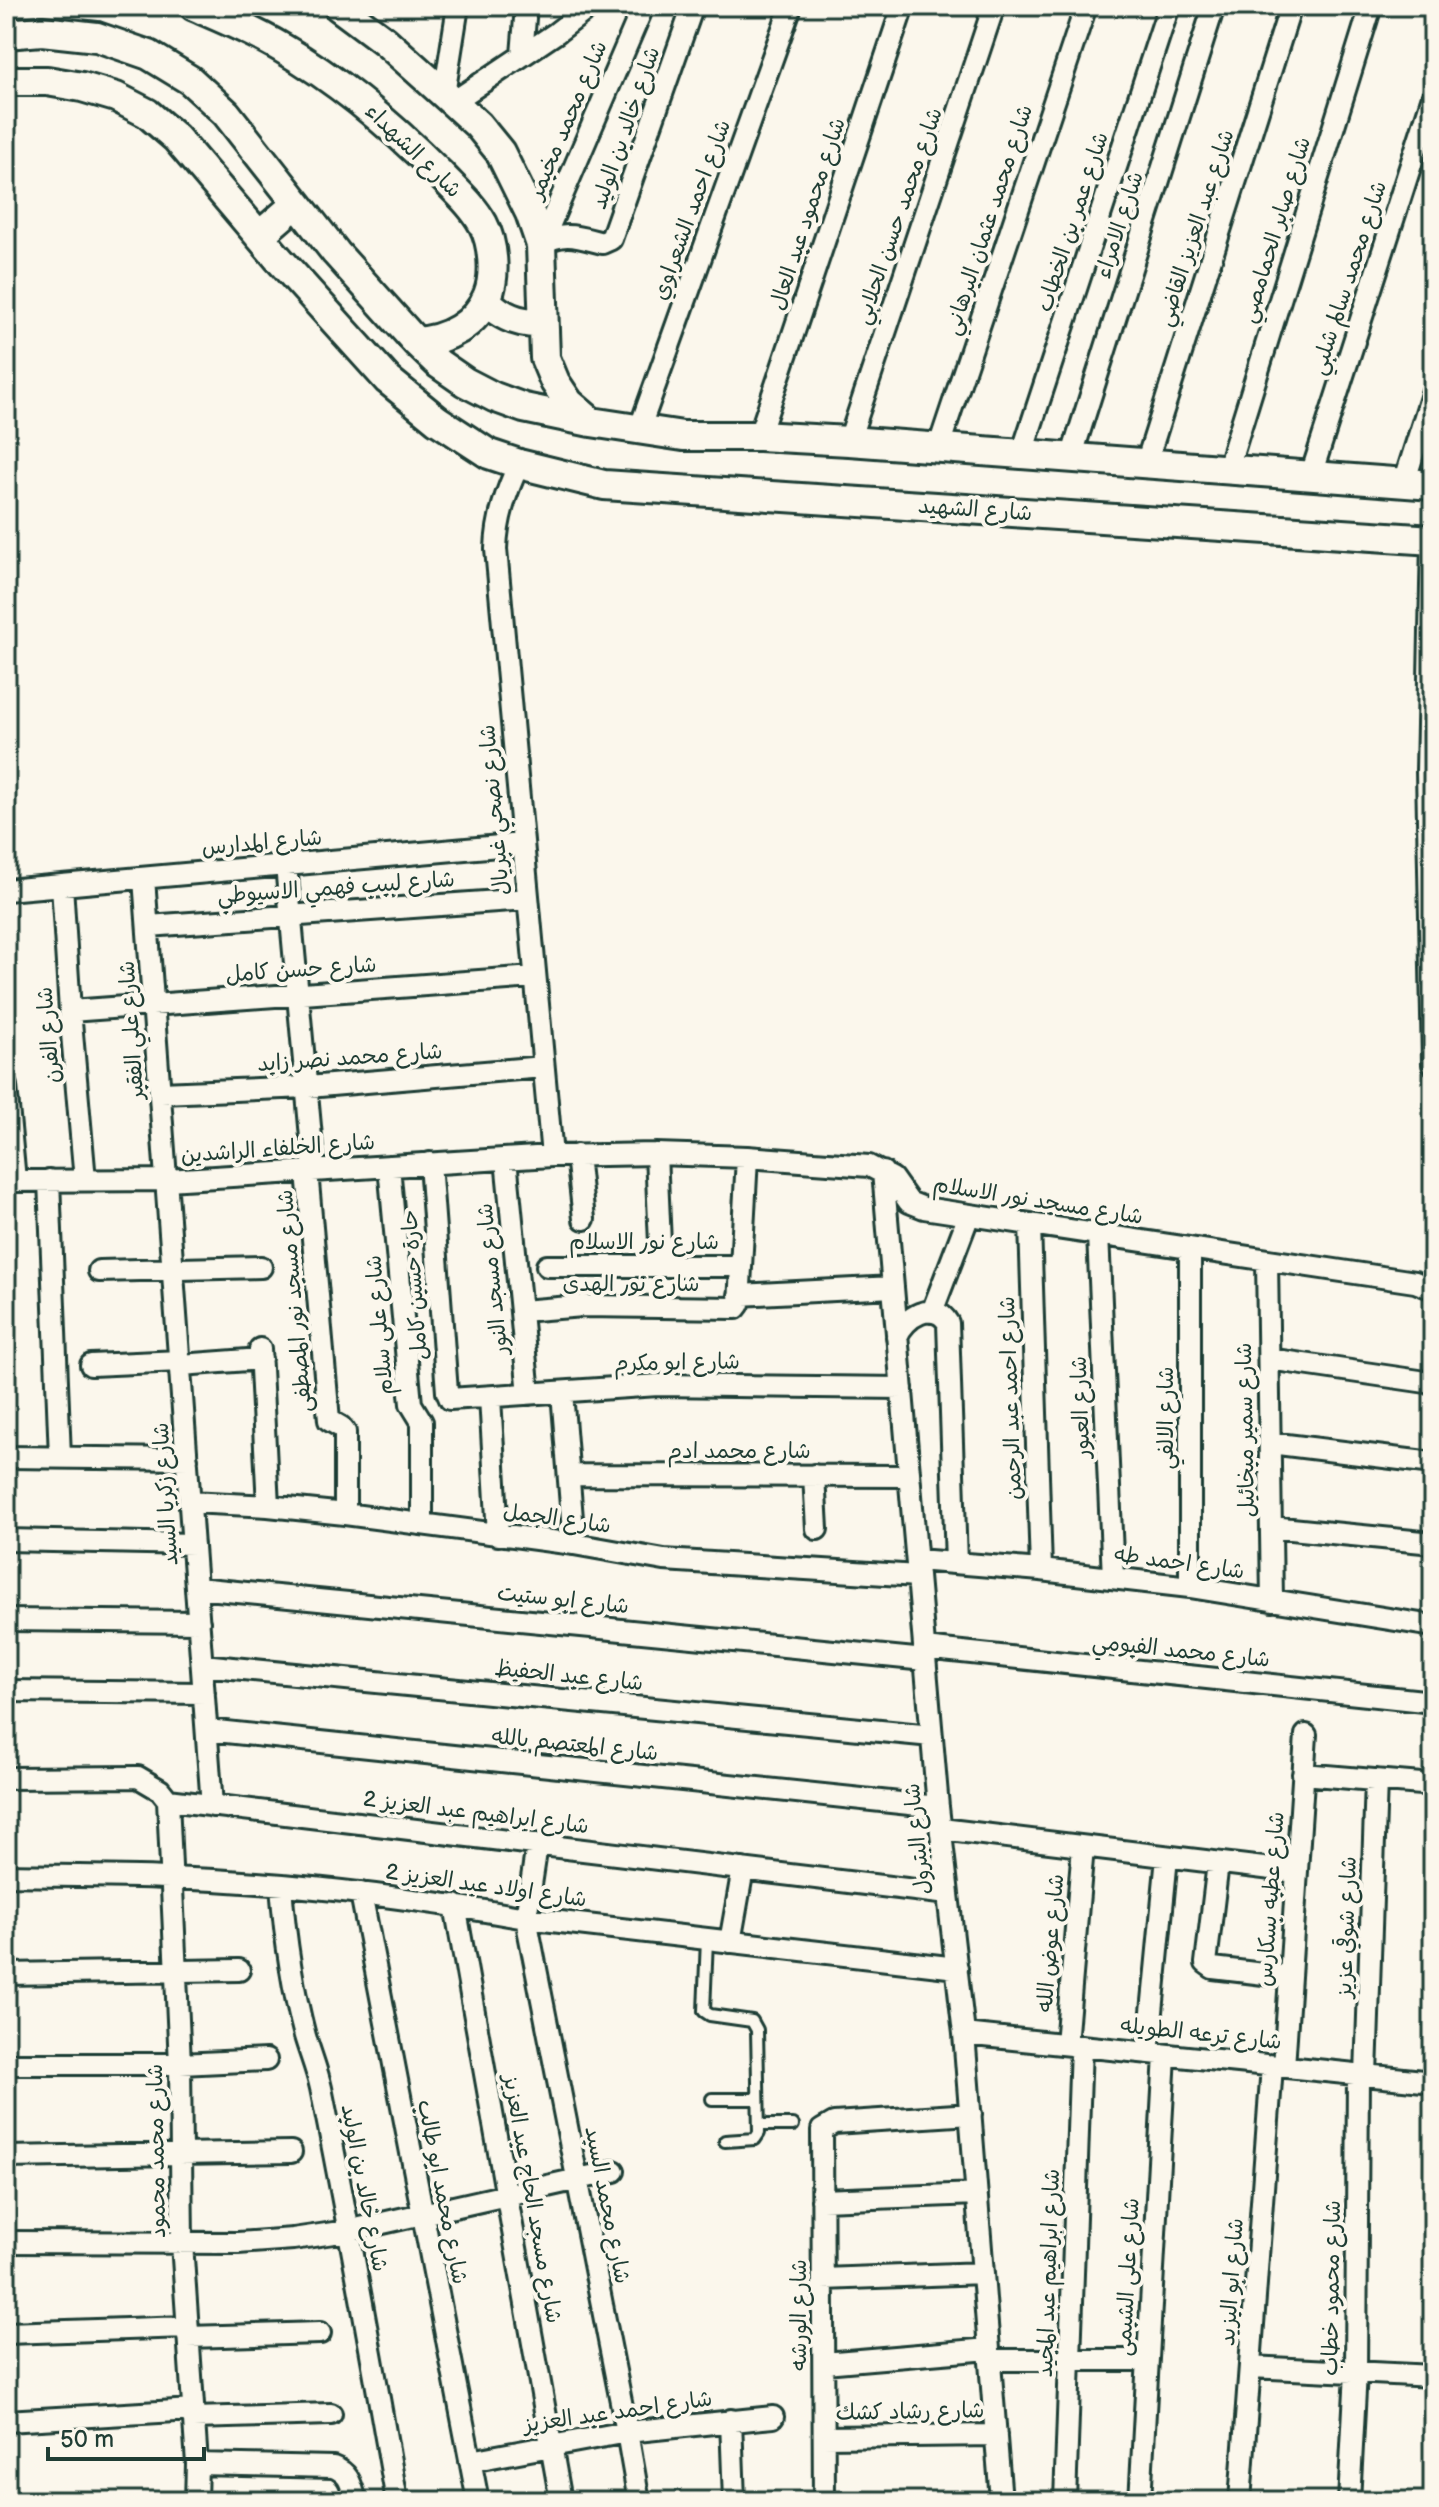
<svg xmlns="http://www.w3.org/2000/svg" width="1439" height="2507" font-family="'Balsamiq Sans','Playpen Sans Arabic',sans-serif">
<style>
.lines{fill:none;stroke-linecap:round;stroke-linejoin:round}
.lane-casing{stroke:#1f3d34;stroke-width:16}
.street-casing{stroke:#1f3d34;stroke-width:26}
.secondary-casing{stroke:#1f3d34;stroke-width:34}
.lane{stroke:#fbf7ec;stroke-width:10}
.street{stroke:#fbf7ec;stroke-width:20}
.secondary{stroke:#fbf7ec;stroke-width:28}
.labels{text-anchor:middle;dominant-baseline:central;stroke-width:8;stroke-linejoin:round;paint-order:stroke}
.street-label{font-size:22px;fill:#1f3d34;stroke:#fbf7ec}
</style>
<rect width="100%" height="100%" fill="#fbf7ec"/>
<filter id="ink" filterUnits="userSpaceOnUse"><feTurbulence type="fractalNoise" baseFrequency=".0125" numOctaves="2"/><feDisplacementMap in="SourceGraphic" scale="16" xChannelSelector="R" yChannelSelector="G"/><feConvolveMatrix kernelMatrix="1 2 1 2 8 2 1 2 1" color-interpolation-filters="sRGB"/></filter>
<g filter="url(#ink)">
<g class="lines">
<!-- lane casing -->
<g class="lane-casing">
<path id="lane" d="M707,1939L704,2011L710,2015L752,2021L757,2030L759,2133L755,2139L725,2141
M712,2099H758
M759,2125H793"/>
</g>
<!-- street casing -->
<g class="street-casing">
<path id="street" d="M522,55L526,6
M444,95L458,6
M453,102L556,33L591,6
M541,245C562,230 579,237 602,243L611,239L693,6
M541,245L640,14
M639,430L791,6
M759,436L903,6
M849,441L994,6
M938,449L1086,6
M1022,453L1169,6
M1071,458L1214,6
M519,464C506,492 497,518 496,549L552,1156
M1146,464L1291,6
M1228,468L1371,6
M1311,475L1433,96
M1404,483L1433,391
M1432,540L1427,771L1433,1064
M286,865L314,1170
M144,878L212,1806
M62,885L70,1011L85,1180
M6,890L521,844
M148,926L527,899
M70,1011L534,977
M6,1086L15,1180
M161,1093L308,1087L543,1067
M656,1154L661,1266
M577,1155L584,1219
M506,1159L529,1394
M430,1163L447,1392L450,1399L658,1385L902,1388
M389,1166L411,1404L422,1422V1524
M307,1171L329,1420L341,1427L345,1432V1514
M883,1172L938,1807L964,2034L1001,2501
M49,1180L60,1457
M6,1181L167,1180L552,1156L656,1154L747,1157L869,1166L892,1178L909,1202L924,1208L1415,1282L1433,1289
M1030,1224L1041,1570
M1098,1234L1113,1578
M1190,1248V1587
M1267,1260L1272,1601
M547,1266H741
M99,1271L261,1267
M739,1295L893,1287
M521,1311L583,1306L736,1308L739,1304L747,1157
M932,1312L969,1215
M897,1337C904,1317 934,1299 948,1323L956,1563
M260,1349L268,1506
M1269,1359L1433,1383
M91,1365L180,1361
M181,1365L261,1359
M562,1392L574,1544
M490,1397L498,1535
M1270,1443L1433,1463
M6,1457L187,1459
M569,1475L909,1476
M814,1475L817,1529
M190,1502L268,1506L345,1514L574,1544L664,1560L918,1576
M1271,1527L1433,1543
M6,1540L193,1544
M917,1560L1041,1570L1190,1587L1433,1626
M197,1588L925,1660
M6,1620L199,1622
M924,1648L1433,1702
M202,1665L932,1736
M6,1691L204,1693
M207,1730L938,1807
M1303,1774L1433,1785
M6,1778L138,1777L160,1790L168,1800L948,1894
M168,1800L180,2064L182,2243L197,2464L196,2501
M941,1829L1296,1872
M537,1845L526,1918L627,2432L639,2501
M1218,1863L1206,1963L1213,1968L1289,1977
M6,1875C61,1876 115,1876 170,1878C289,1882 409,1897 526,1918L957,1968
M281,1886C285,1937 292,1987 305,2036C310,2053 317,2070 321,2088C349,2225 373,2363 397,2501
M361,1893L478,2501
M455,1905L561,2501
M730,1942L743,1869
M6,1974L239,1970
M964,2034L1433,2082
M1066,2044L1083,1847
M1148,2053L1167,1857
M6,2064H180L266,2060
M1284,2067L1306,1735
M1366,2075L1376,1780
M6,2157L291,2152
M822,2200L977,2194
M6,2242L238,2243L293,2239L347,2231L614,2171
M823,2279L983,2273
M6,2333L187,2327
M188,2337L320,2333
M990,2360H1146
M824,2363L989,2349
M1250,2367L1433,2376
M193,2418L331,2414
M731,2420L734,2501
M6,2421L193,2410
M824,2437L996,2435
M470,2461L627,2432L773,2417
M197,2464L333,2467C350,2473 351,2485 356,2501
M824,2501L822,2130L834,2123L971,2114
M1065,2501L1081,2046
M1140,2501L1165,2055
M1240,2501L1272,2066
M1349,2501L1356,2372L1358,2075"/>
</g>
<!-- secondary casing -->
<g class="secondary-casing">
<path id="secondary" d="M194,6C224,19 254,31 282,48C341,82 391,125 439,173C454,189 472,204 483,224C493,243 496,275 488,295C476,325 447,340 416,342
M338,6L385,41L453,102L478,125L500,152L530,213L541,245L545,358L555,382L569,403L590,421
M6,34L42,31L97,37L149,55L190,80L226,113L336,253L416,342L439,364L465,382L494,397L524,408L591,422L683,436H759L849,441L1433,485
M6,81H47L82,87L116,97L147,113L176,138L277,257L388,380L437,420L489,454L519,464L604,485L1433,540
M259,236L296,204
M486,301C502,317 519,324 542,323"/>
</g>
<!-- lane -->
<use href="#lane" class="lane"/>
<!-- street -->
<use href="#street" class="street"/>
<!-- secondary -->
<use href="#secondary" class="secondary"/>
</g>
</g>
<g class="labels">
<!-- street labels -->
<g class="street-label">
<text transform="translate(568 120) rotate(-67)">شارع محمد مخيمر</text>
<text transform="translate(626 128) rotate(-71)">شارع خالد بن الوليد</text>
<text transform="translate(413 151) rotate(44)">شارع الشهداء</text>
<text transform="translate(692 210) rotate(-70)">شارع احمد الشعراوي</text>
<text transform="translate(808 214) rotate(-72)">شارع محمود عبد العال</text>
<text transform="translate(899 216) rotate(-71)">شارع محمد حسن الحلابي</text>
<text transform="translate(989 220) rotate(-72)">شارع محمد عثمان البرهاني</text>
<text transform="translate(1073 222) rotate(-72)">شارع عمر بن الخطاب</text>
<text transform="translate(1120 225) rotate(-72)">شارع الامراء</text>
<text transform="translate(1196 228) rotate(-72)">شارع عبد العزيز القاضي</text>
<text transform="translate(1276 230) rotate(-73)">شارع صابر الحمامصي</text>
<text transform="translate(1349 278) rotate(-72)">شارع محمد سالم شلبي</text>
<text transform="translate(975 510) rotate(4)">شارع الشهيد</text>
<text transform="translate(495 810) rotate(-95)">شارع نصحي غبريال</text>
<text transform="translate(262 843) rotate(-5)">شارع المدارس</text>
<text transform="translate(336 888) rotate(-4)">شارع لبيب فهمي الاسيوطي</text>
<text transform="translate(301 970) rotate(-4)">شارع حسن كامل</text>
<text transform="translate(132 1030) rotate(-94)">شارع علي الفقير</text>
<text transform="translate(49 1035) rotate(-95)">شارع الفرن</text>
<text transform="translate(350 1058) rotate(-4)">شارع محمد نصر زايد</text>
<text transform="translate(278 1149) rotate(-4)">شارع الخلفاء الراشدين</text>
<text transform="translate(1038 1201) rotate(9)">شارع مسجد نور الاسلام</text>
<text x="644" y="1242">شارع نور الاسلام</text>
<text transform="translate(493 1279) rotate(-96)">شارع مسجد النور</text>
<text x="631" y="1284">شارع نور الهدى</text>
<text transform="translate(415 1285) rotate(-94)">حارة حسين كامل</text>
<text transform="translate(295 1301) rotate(-95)">شارع مسجد نور المصطفى</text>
<text transform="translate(380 1325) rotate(-95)">شارع على سلام</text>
<text transform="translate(677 1363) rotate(-1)">شارع ابو مكرم</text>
<text transform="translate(1011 1398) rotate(-92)">شارع احمد عبد الرحمن</text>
<text transform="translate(1081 1407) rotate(-92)">شارع العبور</text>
<text transform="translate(1166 1418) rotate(-90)">شارع الالفي</text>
<text transform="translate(1246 1430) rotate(-91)">شارع سمير ميخائيل</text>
<text x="739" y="1451">شارع محمد ادم</text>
<text transform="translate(166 1494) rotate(-94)">شارع زكريا السيد</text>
<text transform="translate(557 1519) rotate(8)">شارع الجمل</text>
<text transform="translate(1179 1563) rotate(8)">شارع احمد طه</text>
<text transform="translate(563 1600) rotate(6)">شارع ابو ستيت</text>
<text transform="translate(1181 1651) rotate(6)">شارع محمد الفيومي</text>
<text transform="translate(569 1676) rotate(6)">شارع عبد الحفيظ</text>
<text transform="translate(575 1745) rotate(6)">شارع المعتصم بالله</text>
<text transform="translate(476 1813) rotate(7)">شارع ابراهيم عبد العزيز 2</text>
<text transform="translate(918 1839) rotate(-96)">شارع البترول</text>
<text transform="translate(486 1886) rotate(8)">شارع اولاد عبد العزيز 2</text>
<text transform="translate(1271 1899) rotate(-86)">شارع عطيه بسكارس</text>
<text transform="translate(1347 1927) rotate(-88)">شارع شوقي عزيز</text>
<text transform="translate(1051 1943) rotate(-85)">شارع عوض الله</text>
<text transform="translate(1201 2034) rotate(6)">شارع ترعه الطويله</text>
<text transform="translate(157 2151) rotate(-91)">شارع محمد محمود</text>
<text transform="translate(364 2188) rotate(79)">شارع خالد بن الوليد</text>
<text transform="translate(442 2192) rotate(79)">شارع محمد ابو طالب</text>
<text transform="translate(532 2199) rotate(80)">شارع مسجد الحاج عبد العزيز</text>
<text transform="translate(607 2205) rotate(79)">شارع محمد السيد</text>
<text transform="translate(1049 2273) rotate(-88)">شارع ابراهيم عبد المجيد</text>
<text transform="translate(1128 2277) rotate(-87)">شارع على الشيمى</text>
<text transform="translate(1232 2282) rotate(-86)">شارع ابو اليزيد</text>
<text transform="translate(1332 2288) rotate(-89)">شارع محمود خطاب</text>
<text transform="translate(799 2315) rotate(-90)">شارع الورشه</text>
<text transform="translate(618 2412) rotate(-8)">شارع احمد عبد العزيز</text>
<text transform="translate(910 2412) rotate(-1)">شارع رشاد كشك</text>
</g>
</g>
<!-- margin -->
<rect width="1439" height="2507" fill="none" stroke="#fbf7ec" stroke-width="32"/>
<rect x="16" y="16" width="1407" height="2475" fill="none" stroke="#1f3d34" stroke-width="3" filter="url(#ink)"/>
<!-- scale -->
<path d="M48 2447v12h156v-12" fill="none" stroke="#1f3d34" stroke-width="4"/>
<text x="60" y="2447" font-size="24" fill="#1f3d34" stroke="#fbf7ec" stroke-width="6" paint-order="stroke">50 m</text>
</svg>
